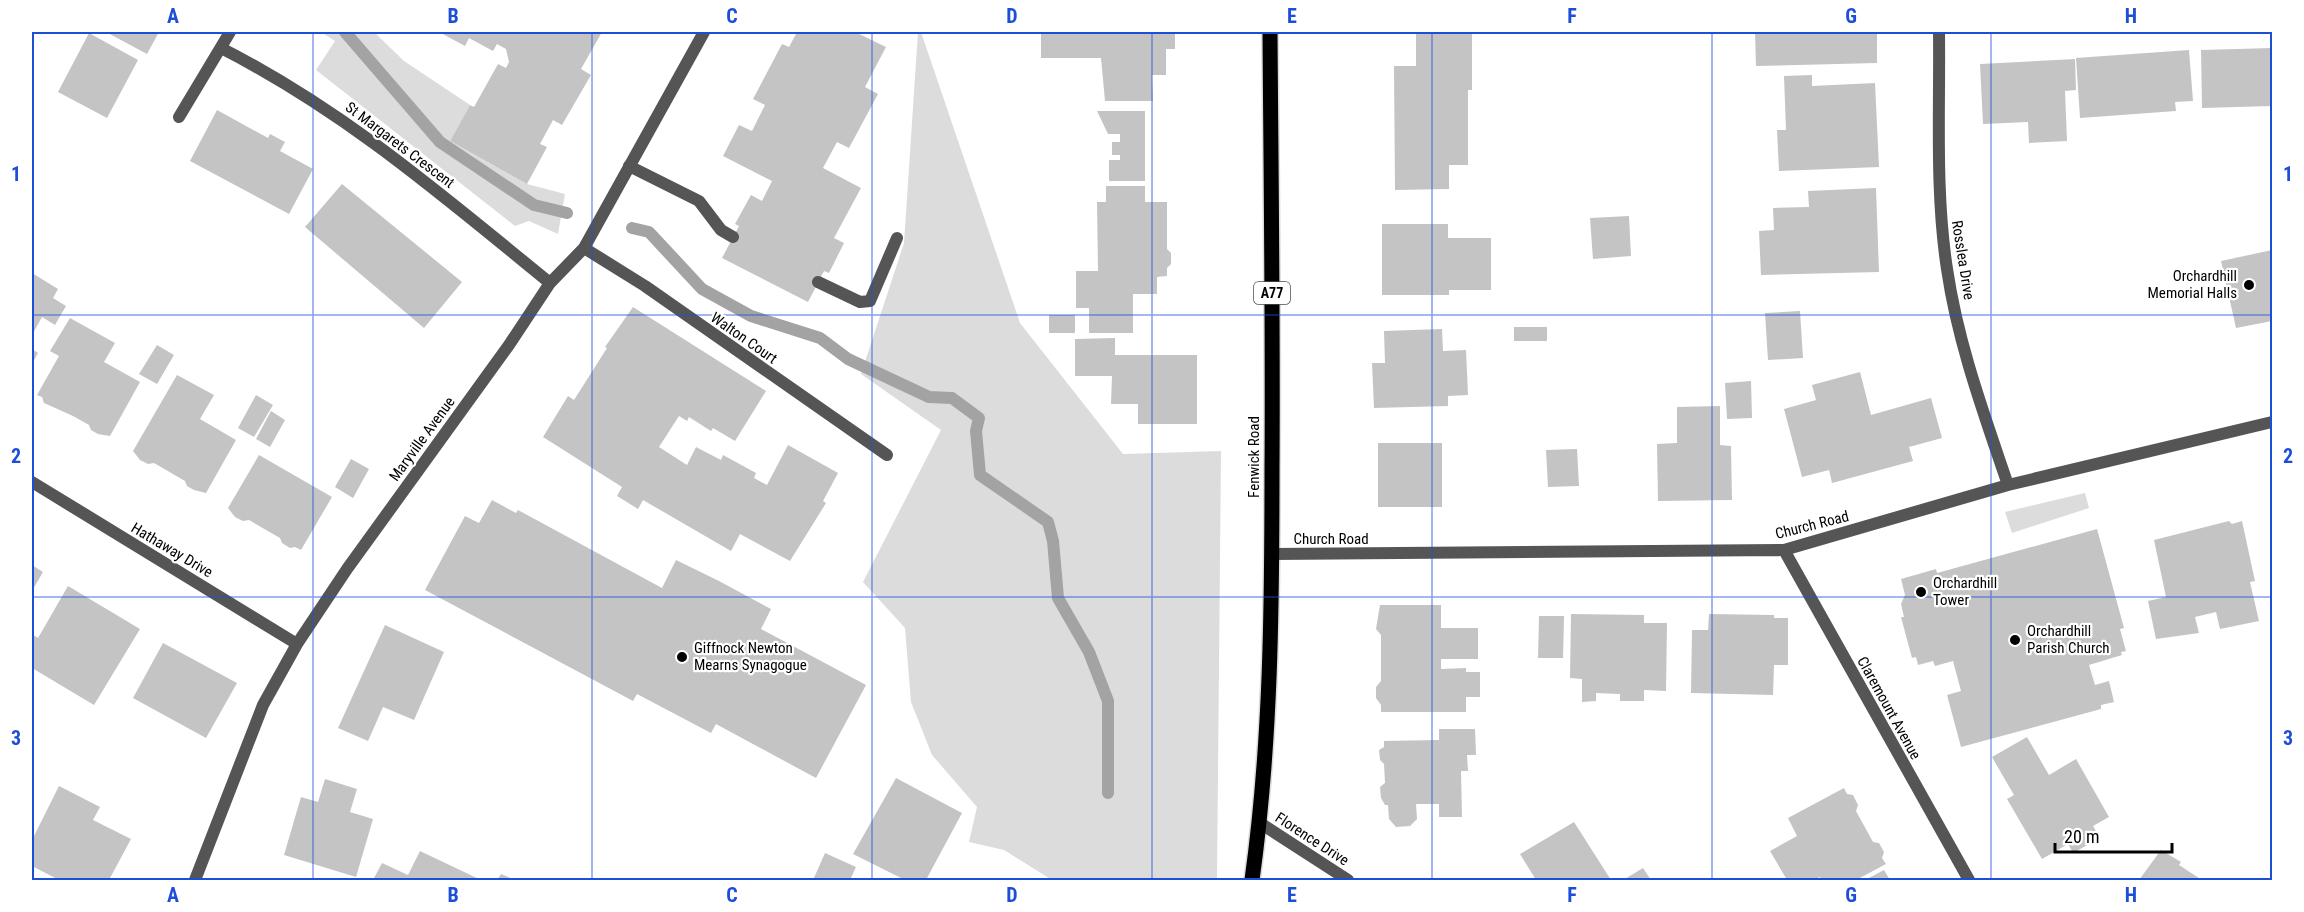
<svg xmlns="http://www.w3.org/2000/svg" width="2304" height="912" font-family="'Roboto Condensed',sans-serif">
<style>
.green{fill:#dcdcdc}
.lines{fill:none;stroke-linecap:round;stroke-linejoin:round}
.stream{stroke:#a3a3a3;stroke-width:12}
.building{fill:#c4c4c4}
.primary-casing{stroke:#dbdbdb;stroke-width:18}
.lane{stroke:#555;stroke-width:12}
.street{stroke:#555;stroke-width:12}
.primary{stroke:#000;stroke-width:15}
.grid{fill:none;stroke:#1d4ed8;stroke-width:1.5;stroke-opacity:0.55}
.poi-dot{fill:#000;stroke:#fff;stroke-width:2}
.labels{text-anchor:middle;dominant-baseline:central;stroke-width:4.5;stroke-linejoin:round;paint-order:stroke}
.shield{fill:#fff;stroke:#4c4c4c;stroke-width:1.5}
.shield-label{font-size:14px;font-weight:bold;fill:#000}
.street-label{font-size:15px;fill:#000;stroke:#fff}
.poi-label{font-size:15px;fill:#000;stroke:#fff;text-anchor:start}
.neatline{fill:none;stroke:#1d4ed8;stroke-width:2}
.grid-label{font-size:20px;text-anchor:middle;font-weight:bold;fill:#1d4ed8}
</style>
<rect width="100%" height="100%" fill="#fff"/>
<!-- green -->
<path class="green" d="M321,32H374L404,61L470,105L450,141L527,184L565,194L558,234L529,221L515,226L316,70L335,41Z
M918,32H921L1020,323L1123,454L1221,451L1217,880H1052L1004,850L969,842L977,807L932,755L911,702L905,628L863,582L941,430L861,374L904,243Z
M2085,493L2089,508L2012,533L2005,512Z"/>
<g class="lines">
<!-- stream -->
<path class="stream" d="M345,32L440,142L534,205L567,213
M632,228L649,232L702,289L751,316L820,338L848,359L929,397L952,398L979,418L976,431L980,475L1048,522L1053,541L1058,598L1089,652L1108,701V793"/>
</g>
<!-- building -->
<path class="building" d="M106,32H159L147,54Z
M439,32H602L581,69L591,75L562,125L553,120L540,144L547,147L527,184L450,141L470,105L474,107L498,64L506,68L509,62L506,49L497,44L493,51L469,38L465,46Z
M797,32H855L886,47L865,87L878,94L849,148L837,142L823,168L861,188L834,238L844,243L829,273L824,271L808,302L722,258L739,226L735,224L751,195L762,201L772,181L723,156L739,125L752,131L765,105L753,99L782,44L789,47Z
M1041,32H1175V49H1166V75H1152L1153,101H1105L1101,58H1041Z
M1416,32H1472V90H1468V165H1449V189L1395,190L1394,66H1416Z
M1755,32H1877V63L1756,66Z
M89,33L138,60L107,118L58,92Z
M2272,48V106L2202,108L2201,50Z
M2189,50L2193,101L2175,102L2176,111L2080,118L2076,58Z
M2075,59L2076,90L2065,91L2067,141L2029,143L2028,122L1983,124L1980,64Z
M1812,75V86L1875,83L1879,167L1779,171L1777,130H1786L1784,76Z
M217,110L268,138L270,134L285,142L280,151L313,169L289,214L190,161Z
M1097,111H1145V181H1109V160H1120V155H1112V142H1120V134H1108Z
M342,184L462,282L424,328L305,227Z
M1106,186H1145V202H1167V249L1171,253V264L1167,268V276L1157,277V294H1133V333H1089V308H1076V271H1098L1097,202H1106Z
M1876,188L1879,272L1761,275L1759,231L1774,230L1773,208L1809,207L1808,191Z
M1629,216L1631,256L1593,259L1590,218Z
M1382,224H1448V238H1491V290H1449V295H1382Z
M2272,250V321L2236,328L2221,261Z
M32,273L58,289L53,298L66,306L55,325L42,317L32,335Z
M633,307L766,391L735,441L713,428L711,431L689,417L687,421L679,416L659,447L687,465L696,447L721,460L723,455L756,473L754,478L767,485L788,445L838,473L823,501L826,503L790,561L740,534L731,551L643,500L638,509L617,496L622,487L543,437L568,396L574,400L607,348L605,347Z
M1800,311L1803,358L1768,360L1765,313Z
M1049,315H1075V333H1049Z
M70,318L115,343L104,362L140,382L110,436L98,434L91,430L89,425L73,416L44,403L42,397L37,395L59,356L50,351Z
M1514,327H1547V341H1514Z
M1442,329L1443,351L1466,350L1468,395L1448,396V406L1374,408L1372,363H1385L1384,331Z
M1115,338V355H1197V424H1138V404H1111L1112,376H1075V339Z
M157,345L174,355L157,384L139,374Z
M32,349L38,353L32,364Z
M1860,372L1871,415L1931,398L1942,438L1909,447L1913,461L1832,483L1829,470L1802,477L1784,409L1816,400L1812,385Z
M177,375L214,395L200,419L236,440L206,493L194,490L187,486L185,481L154,463L148,464L140,460L133,451Z
M1751,381L1752,418L1727,419L1725,383Z
M256,395L273,405L254,437L238,428Z
M1720,406V445L1731,446L1732,500L1658,501L1657,444L1677,443V407Z
M271,411L285,420L270,447L256,439Z
M1378,443H1442V507H1378Z
M1577,449L1579,486L1548,487L1546,450Z
M259,455L332,497L301,550L295,547L290,548L282,543L280,538L249,520L243,521L235,517L228,508Z
M351,459L369,469L353,498L335,487Z
M492,500L516,513L518,510L662,588L676,560L719,581L771,609L761,629L866,685L816,778L716,724L711,733L637,694L633,701L425,590L465,516L479,523Z
M2229,521L2232,524L2242,521L2255,581L2250,582L2259,621L2220,629L2216,612L2195,617L2199,633L2156,639L2148,601L2166,597L2154,540Z
M2097,529L2124,628L2120,629L2126,651L2121,652L2122,655L2089,665L2095,685L2109,681L2114,702L2101,705V709L1961,747L1947,695L1961,691L1953,661L1935,666L1933,661L1918,665L1916,657L1912,658L1901,617H1904L1901,604L1905,595L1901,579L1936,569L1937,573Z
M32,565L43,572L32,591Z
M68,586L140,629L94,705L32,668V634L38,638Z
M1380,605H1441V628H1478V659H1441V669L1466,668V672H1480V697H1466V712H1381V705L1376,698V687L1381,681V635L1376,629Z
M1571,614L1644,615V623H1667L1666,691L1644,690V701H1620V694L1596,693V701L1582,702V679L1570,678Z
M1709,614L1774,615V618H1788V665H1774L1773,695L1691,693L1692,630H1708Z
M1539,616H1564L1563,658H1538Z
M385,625L444,652L414,720L383,707L368,741L338,728Z
M163,643L237,683L206,738L133,698Z
M1439,729H1475L1476,755H1467L1468,771H1461L1462,817H1439V804H1416L1417,819L1410,826L1396,827L1389,819L1388,805H1385L1381,798L1380,787L1385,783L1384,764L1380,760L1379,750L1384,747V741L1439,740Z
M2027,737L2049,775L2076,759L2109,817L2093,826L2100,838L2073,853L2068,844L2042,859L2007,799L2014,795L1992,757Z
M896,778L962,813L926,880H905L853,854Z
M325,779L357,789L350,812L373,819L356,877L284,855L301,797L318,802Z
M59,786L100,807L93,820L131,839L109,880H59L32,866V840Z
M1844,788L1847,794L1853,795L1858,805L1856,811L1873,842L1879,843L1884,852L1882,858L1886,864L1856,880H1822L1820,877L1813,880H1787L1770,851L1797,836L1788,818Z
M1574,822L1611,880H1536L1520,854Z
M2161,850L2181,862L2179,865L2202,880H2139Z
M420,851L481,880H373L382,863L408,875Z
M825,853L856,867L850,880H813Z
M1643,868L1651,880H1623Z
M1884,870L1890,880H1865Z
M501,874L515,880H497Z"/>
<g class="lines">
<!-- primary casing -->
<g class="primary-casing">
<path id="primary" d="M1252,880C1271,744 1272,606 1272,468C1273,322 1271,177 1270,32"/>
</g>
<!-- lane -->
<path class="lane" d="M629,166L699,201L721,230L733,237
M818,282L860,302L870,301L897,238"/>
<!-- street -->
<path class="street" d="M1939,32C1940,110 1935,191 1947,269C1958,344 1984,414 2008,485
M221,48C345,111 443,196 550,283
M179,117L230,32
M584,248L645,286L887,455
M32,482L297,644
M1784,550L1969,880
M1273,554L1784,550L2008,485L2272,422
M1260,823L1348,880
M195,880L263,705L297,644L347,569L509,345L550,283L584,248L704,32"/>
<!-- primary -->
<use href="#primary" class="primary"/>
</g>
<!-- grid -->
<path class="grid" d="M313,32V880M592,32V880M872,32V880M1152,32V880M1432,32V880M1712,32V880M1991,32V880M32,315H2272M32,597H2272"/>
<!-- markers -->
<g class="poi-dot">
<circle cx="2249" cy="285" r="6"/>
<circle cx="1921" cy="592" r="6"/>
<circle cx="2015" cy="640" r="6"/>
<circle cx="682" cy="657" r="6"/>
</g>
<g class="labels">
<!-- shield labels -->
<rect class="shield" x="1254" y="282" width="36" height="22" rx="4.5"/>
<g class="shield-label">
<text x="1272" y="293">A77</text>
</g>
<!-- street labels -->
<g class="street-label">
<text transform="translate(400 145) rotate(37)">St Margarets Crescent</text>
<text transform="translate(1963 260) rotate(81)">Rosslea Drive</text>
<text transform="translate(744 338) rotate(35)">Walton Court</text>
<text transform="translate(422 439) rotate(-54)">Maryville Avenue</text>
<text transform="translate(1254 457) rotate(-90)">Fenwick Road</text>
<text transform="translate(1812 525) rotate(-14)">Church Road</text>
<text x="1331" y="539">Church Road</text>
<text transform="translate(172 550) rotate(31)">Hathaway Drive</text>
<text transform="translate(1889 708) rotate(61)">Claremount Avenue</text>
<text transform="translate(1312 839) rotate(33)">Florence Drive</text>
</g>
<!-- poi labels -->
<g class="poi-label">
<text x="2237" y="276" text-anchor="end">Orchardhill<tspan x="2237" dy="17">Memorial Halls</tspan></text>
<text x="1933" y="583">Orchardhill<tspan x="1933" dy="17">Tower</tspan></text>
<text x="2027" y="631">Orchardhill<tspan x="2027" dy="17">Parish Church</tspan></text>
<text x="694" y="648">Giffnock Newton<tspan x="694" dy="17">Mearns Synagogue</tspan></text>
</g>
</g>
<!-- border -->
<rect width="2304" height="912" fill="none" stroke="#ffffff" stroke-width="66"/>
<!-- scale -->
<path d="M2055 843v9h117v-9" fill="none" stroke="#000000" stroke-width="3"/>
<text x="2064" y="843" font-size="18" fill="#000000" stroke="#ffffff" stroke-width="4.5" paint-order="stroke">20 m</text>
<rect x="33" y="33" width="2238" height="846" class="neatline"/>
<g class="grid-label">
<text x="173" y="23">A</text>
<text x="453" y="23">B</text>
<text x="732" y="23">C</text>
<text x="1012" y="23">D</text>
<text x="1292" y="23">E</text>
<text x="1572" y="23">F</text>
<text x="1851" y="23">G</text>
<text x="2131" y="23">H</text>
<text x="16" y="181">1</text>
<text x="2288" y="181">1</text>
<text x="16" y="463">2</text>
<text x="2288" y="463">2</text>
<text x="16" y="745">3</text>
<text x="2288" y="745">3</text>
<text x="173" y="902">A</text>
<text x="453" y="902">B</text>
<text x="732" y="902">C</text>
<text x="1012" y="902">D</text>
<text x="1292" y="902">E</text>
<text x="1572" y="902">F</text>
<text x="1851" y="902">G</text>
<text x="2131" y="902">H</text>
</g>
</svg>
